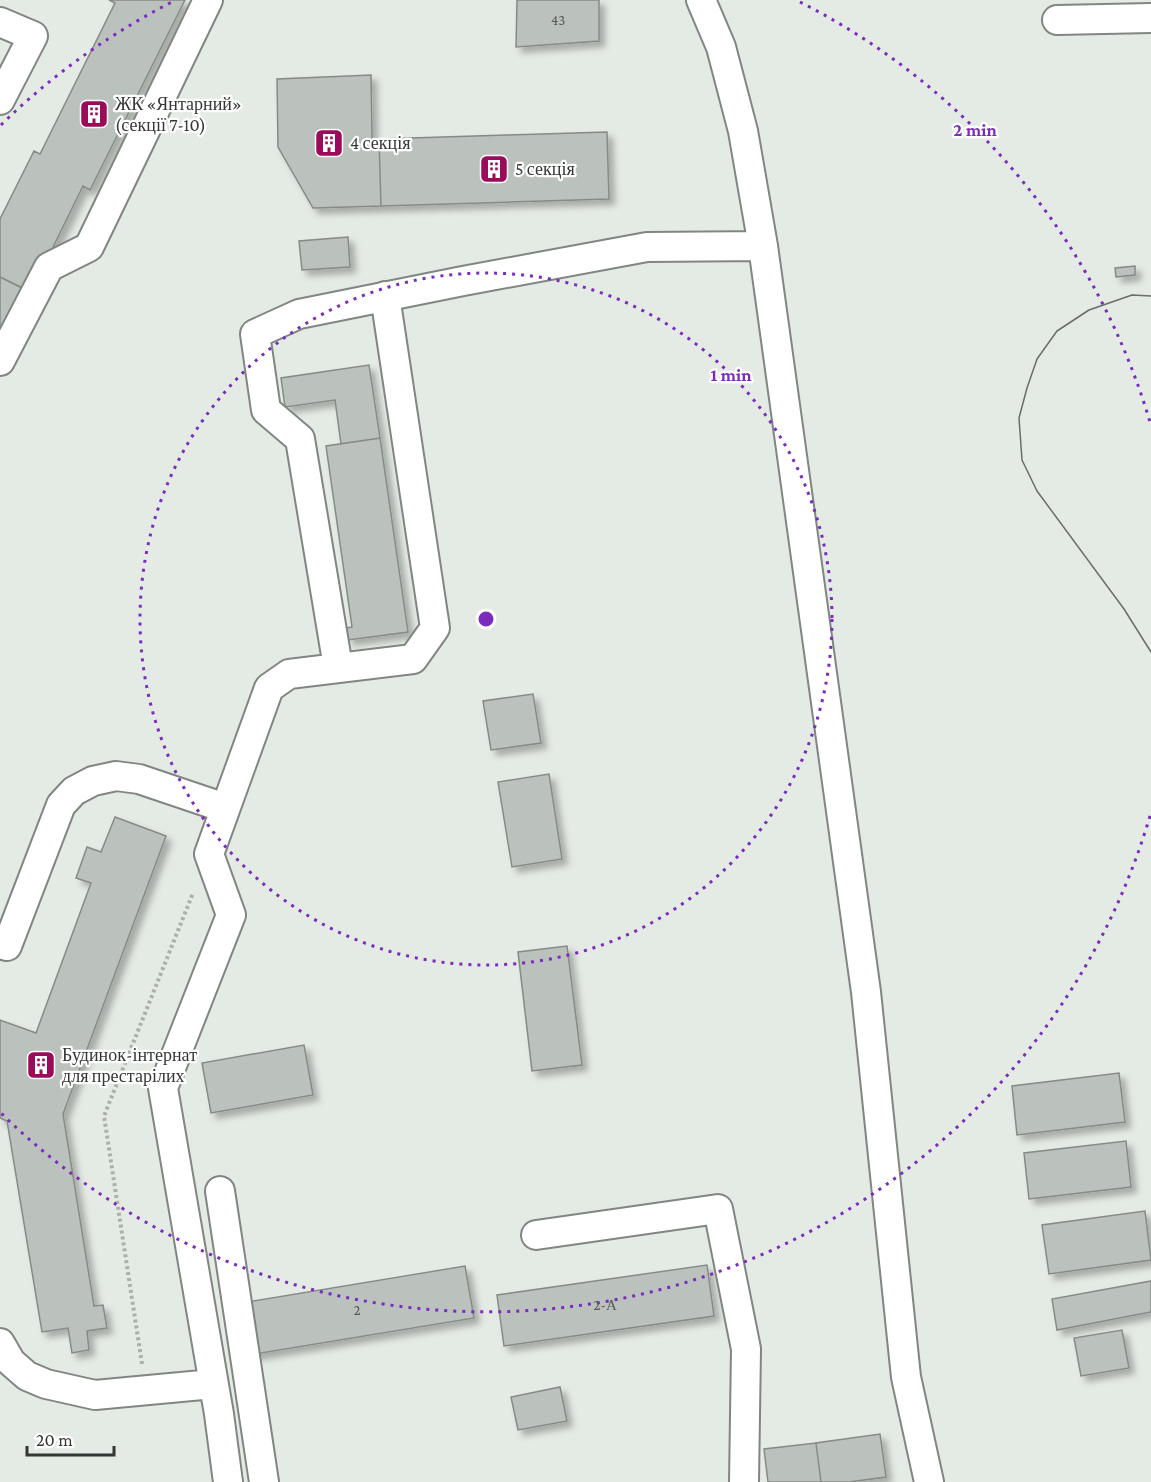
<svg xmlns="http://www.w3.org/2000/svg" width="1151" height="1482" font-family="'Crimson Pro',serif">
<style>
.building{fill:#bbc1bc;stroke:#868b86;stroke-width:1.5;filter:url(#shadow)}
.lines{fill:none;stroke-linecap:round;stroke-linejoin:round}
.minor-casing{stroke:#808681;stroke-width:32}
.path{stroke:#abb0ab;stroke-width:4;stroke-dasharray:3 3;stroke-linecap:butt}
.minor{stroke:#fff;stroke-width:28}
.tram{stroke:#6a6d6a;stroke-width:1.5}
.ring{fill:none;stroke:#7b2cbf;stroke-width:3;stroke-dasharray:3 6}
.labels{text-anchor:middle;dominant-baseline:central;stroke-width:4.5;stroke-linejoin:round;paint-order:stroke}
.number-label{font-size:15px;fill:#565a57}
.poi-label{font-size:18px;fill:#353735;stroke:#fff;text-anchor:start}
.centre{fill:#7b2cbf;stroke:#fff;stroke-width:3}
.ring-label{font-size:18px;text-anchor:middle;font-weight:bold;fill:#7b2cbf;stroke:#fff;stroke-width:4.5;stroke-linejoin:round;paint-order:stroke}
</style>
<defs>
<filter id="shadow"><feDropShadow dx="5.5" dy="5.5" stdDeviation="3" flood-color="#0004"/></filter>
</defs>
<rect width="100%" height="100%" fill="#e4eae4"/>
<!-- building -->
<path class="building" d="M109,0H185L90,190L83,186L31,292L0,277V219L34,151L40,154L115,3Z
M517,0H599V41L516,47Z
M371,75L372,139H379L381,206L313,208L278,147L277,79Z
M607,132L609,199L381,206L379,139Z
M348,237L350,267L302,270L299,241Z
M1135,266V275L1116,277L1115,268Z
M0,277L24,289L0,336Z
M369,365L380,438L341,444L335,400L285,407L281,378Z
M380,438L408,632L348,640L346,628L352,627L326,446Z
M533,694L541,743L491,750L483,701Z
M549,774L562,859L512,867L498,782Z
M115,817L166,836L63,1114L94,1306L103,1305L107,1328L87,1331L89,1350L72,1353L68,1328L42,1332L7,1121L0,1118V1020L36,1033L91,883L76,878L87,847L101,852Z
M567,946L582,1065L532,1071L518,952Z
M304,1045L313,1095L211,1113L202,1063Z
M1119,1073L1125,1122L1017,1135L1012,1086Z
M1126,1141L1131,1187L1029,1199L1024,1153Z
M1145,1211L1151,1260L1049,1274L1042,1225Z
M707,1265L714,1316L504,1346L497,1295Z
M465,1266L474,1318L249,1355L241,1303Z
M1151,1281V1312L1057,1330L1052,1299Z
M1122,1330L1129,1368L1081,1376L1074,1338Z
M560,1387L567,1421L518,1430L511,1397Z
M880,1434L886,1477L849,1482H821L816,1443Z
M816,1443L821,1482H768L764,1449Z"/>
<g class="lines">
<!-- minor casing -->
<g class="minor-casing">
<path id="minor" d="M701,0L721,47L743,131L763,246L866,992L906,1377L929,1482
M1057,20L1151,18
M0,22L33,36L0,100
M0,361L49,267L89,247L208,0
M338,667L300,439L266,410L255,334L299,314L463,281L647,247L763,246
M0,944L7,946L61,805L74,791L93,781L116,776L139,779L225,808
M220,1191L264,1482
M536,1235L718,1209L746,1349L744,1482
M0,1343L11,1362L27,1376L46,1384L95,1395L213,1384
M228,1482L219,1414L163,1088L231,915L209,854L269,688L289,674L413,659L435,628L385,296"/>
</g>
<!-- path -->
<path class="path" d="M142,1364L104,1116L193,893"/>
<!-- minor -->
<use href="#minor" class="minor"/>
<!-- tram -->
<path class="tram" d="M1151,296L1132,295L1089,310L1057,331L1037,359L1027,388L1019,418L1022,460L1037,491L1124,609L1151,652"/>
</g>
<!-- distance rings -->
<g class="ring">
<circle cx="486" cy="619" r="346"/>
<path d="M1150 816A692 692 0 0 1 1 1113M1 125A692 692 0 0 1 172 2M800 2A692 692 0 0 1 1150 422"/>
</g>
<!-- icons -->
<defs>
<g id="building-square" transform="scale(1.5)"><rect x="-9" y="-9" width="18" height="18" rx="4" fill="#9c0b59" stroke="#fff"/><path d="M-4-6H4V6H1V3H-1V6H-4ZM-2.5-4.3h1.7v1.8h-1.7ZM.8-4.3h1.7v1.8H.8ZM-2.5-1h1.7V.8h-1.7ZM.8-1h1.7V.8H.8Z" fill="#fff"/></g>
</defs>
<g fill-rule="evenodd">
<use href="#building-square" x="94" y="114"/>
<use href="#building-square" x="329" y="143"/>
<use href="#building-square" x="494" y="169"/>
<use href="#building-square" x="41" y="1065"/>
</g>
<g class="labels">
<!-- number labels -->
<g class="number-label">
<text x="558" y="20">43</text>
<text x="605" y="1305">2-А</text>
<text x="357" y="1310">2</text>
</g>
<!-- poi labels -->
<g class="poi-label">
<text x="115" y="104">ЖК «Янтарний»<tspan x="115" dy="21">(секції 7-10)</tspan></text>
<text x="350" y="143">4 секція</text>
<text x="515" y="169">5 секція</text>
<text x="62" y="1055">Будинок-інтернат<tspan x="62" dy="21">для престарілих</tspan></text>
</g>
</g>
<circle cx="486" cy="619" r="9" class="centre"/>
<g class="ring-label">
<text x="975" y="136">2 min</text>
<text x="731" y="381">1 min</text>
</g>
<!-- scale -->
<path d="M27 1446v9h87v-9" fill="none" stroke="#353735" stroke-width="3"/>
<text x="36" y="1446" font-size="18" fill="#353735" stroke="#ffffff" stroke-width="4.5" paint-order="stroke">20 m</text>
</svg>
